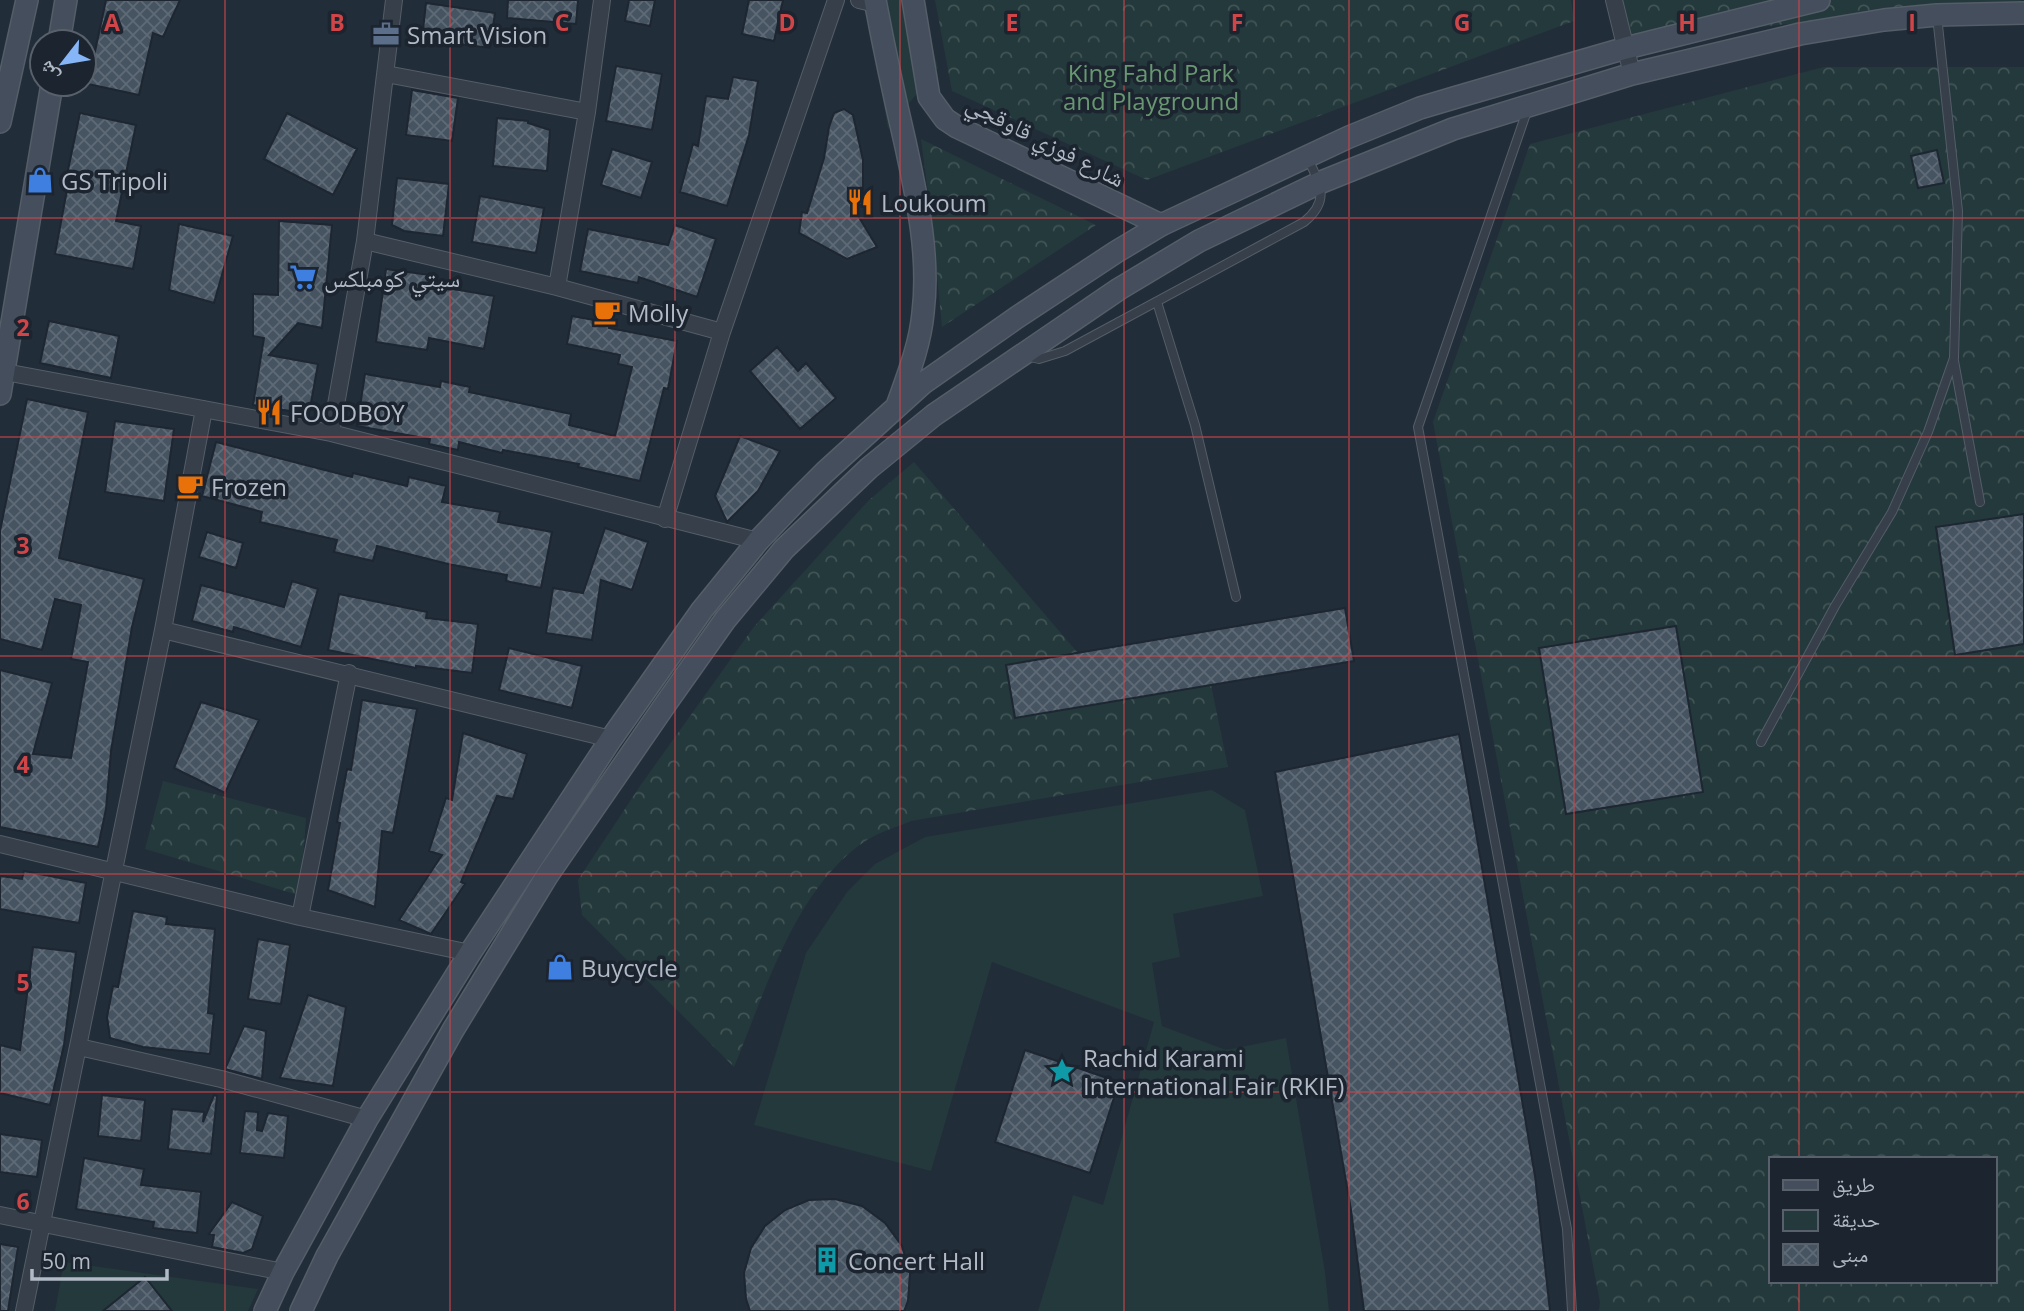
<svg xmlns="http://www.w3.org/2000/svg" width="2024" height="1311" font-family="'Open Sans','Noto Naskh Arabic',sans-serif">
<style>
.green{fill:#24393b}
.forest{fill:url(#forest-crowns);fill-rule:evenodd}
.building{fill:url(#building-cross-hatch);stroke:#1d2631;stroke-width:2}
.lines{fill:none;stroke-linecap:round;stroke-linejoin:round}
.lane-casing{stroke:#545d68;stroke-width:10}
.street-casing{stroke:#545d68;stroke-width:18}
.secondary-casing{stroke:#545d68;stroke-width:24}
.lane{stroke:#363f4a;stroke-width:8}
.street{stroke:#363f4a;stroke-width:16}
.secondary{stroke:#444e5d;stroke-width:21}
.grid{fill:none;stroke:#cf4548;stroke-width:2;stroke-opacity:0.55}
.labels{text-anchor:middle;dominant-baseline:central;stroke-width:7;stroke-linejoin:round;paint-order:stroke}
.poi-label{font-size:24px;fill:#b1bac6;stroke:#1b242f;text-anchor:start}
.park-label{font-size:24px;fill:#689771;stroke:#1b242f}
.street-label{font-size:24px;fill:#b1bac6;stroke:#1b242f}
.grid-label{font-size:23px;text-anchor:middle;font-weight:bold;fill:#cf4548;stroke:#1b242f;stroke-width:7;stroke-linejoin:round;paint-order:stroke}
</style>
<defs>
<pattern id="forest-crowns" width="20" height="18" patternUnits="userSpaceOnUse" patternTransform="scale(1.75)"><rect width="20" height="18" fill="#24393b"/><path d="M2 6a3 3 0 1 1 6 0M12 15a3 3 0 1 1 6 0" fill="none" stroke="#415456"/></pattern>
<pattern id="building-cross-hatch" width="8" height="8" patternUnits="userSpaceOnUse" patternTransform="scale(1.75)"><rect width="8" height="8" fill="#465361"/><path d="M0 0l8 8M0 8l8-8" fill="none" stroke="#5e6a76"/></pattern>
</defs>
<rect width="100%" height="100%" fill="#222d3a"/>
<!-- green -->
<path class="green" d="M866,0H920L938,68L888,129Z
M1212,790L1245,810L1263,896L1173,914L1180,957L1152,963L1162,1026L1226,1050L1286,1038L1325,1272L1329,1311H1038L1073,1195L1103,1205L1154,1022L992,962L931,1171L754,1125L806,953L847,892L875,864L925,837Z
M64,1262L258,1289L248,1311H55Z"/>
<!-- forest -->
<path class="forest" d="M935,0H1571L1574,21L1147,180L952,91Z
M1615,0H2021L2019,13L1865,15L1744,29L1625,51Z
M1824,67H2024V1311H1599L1600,1302L1433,422L1530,144ZM1770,1159H1994V1281H1770Z
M921,139L1096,225L942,327L932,223Z
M914,462L1078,653L1006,665L1015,718L1211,685L1228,767L911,821C897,827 880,832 867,840C795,887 766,990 734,1067L582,915L578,880L640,786L753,628L868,501Z
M163,781L306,818L301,887L298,895L145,849Z"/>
<!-- building -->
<path class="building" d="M106,0H180L163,37L153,33L139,95L88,84Z
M508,0H578L576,24L507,18Z
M629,0H655L650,26L625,21Z
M749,0H783L774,41L742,34Z
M426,3L495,13L490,48L422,39Z
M616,66L662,74L652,130L606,121Z
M733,77L758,81L749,135L727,206L680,192L693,144L698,146L706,96L728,99Z
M412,90L458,98L452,141L406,135Z
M844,109L853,115L863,160V205L851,204L877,247L847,259L799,233L802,212L807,213L824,158L829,127L834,113Z
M80,113L136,125L116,221L141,226L133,269L55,254L67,190L64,189Z
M287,113L357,149L333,195L264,159Z
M497,118L528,121V123L550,130L547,171L493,166Z
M612,149L652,162L641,198L601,185Z
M1937,150L1944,183L1918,188L1911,156Z
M397,178L449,184L443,236L404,231L392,225Z
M480,196L544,208L536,253L472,242Z
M279,221L332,225L322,328L298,323L269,355L318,364L309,414L253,405L264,338L253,336V294L278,295Z
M179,224L233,236L214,303L169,290Z
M675,225L716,239L697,297L639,277L638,283L580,271L588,229L668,245Z
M386,269L437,276L436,286L494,296L484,349L429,338L427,350L376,342Z
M572,316L610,323L609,328L677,341L668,389L664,388L640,481L578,467L579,464L503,450L502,453L459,442L458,450L429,444L430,439L357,426L365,374L440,387L441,381L470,387L469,392L571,414L569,425L615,436L632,367L618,364L620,355L567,344Z
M49,321L119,336L111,378L40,363Z
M777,347L798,371L806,363L836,398L800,429L750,371Z
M27,399L88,412L59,558L144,579L132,627L111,751L106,809L98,847L0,827V670L52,683L33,754L71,758L88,662L71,659L81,605L55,599L42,650L0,639V531Z
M115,421L174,429L164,501L105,492Z
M740,436L780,451L758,491L727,522L715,496Z
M216,442L352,477L353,473L407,486L409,477L446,486L442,502L500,512L498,522L552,532L541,588L506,581L507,575L448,564L377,546L373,561L334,552L337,540L260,522L262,512L202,496Z
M2024,514V644L1955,655L1936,527Z
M605,528L648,542L632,590L601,580L592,640L546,633L553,588L583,593Z
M207,532L243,543L236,568L199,557Z
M292,581L318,589L301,647L234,627L233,632L192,621L201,585L284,607Z
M339,594L427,612L426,618L478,624L472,673L416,666V668L328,650Z
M1345,608L1354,661L1015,718L1006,665Z
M1676,626L1703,792L1566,814L1539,648Z
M509,648L582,666L572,708L499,690Z
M362,700L417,709L393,833L382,831L375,907L328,890L340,823L337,822L347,769L351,770Z
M201,702L259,720L225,793L174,768Z
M463,733L527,754L513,799L497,796L461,882L465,884L431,934L399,920L442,855L429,851L446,798L452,800Z
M1459,734L1535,1176L1550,1311H1364L1351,1210L1275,772Z
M24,871L86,883L79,923L0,909V876L22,879Z
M133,911L167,917L166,924L215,929L208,1013L214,1014L210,1054L143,1047L110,1038L107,1017L113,986L118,987Z
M258,939L290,945L281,1004L248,999Z
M33,947L76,952L64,1045L50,1105L0,1093V1045L20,1050Z
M308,995L346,1007L333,1086L280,1078Z
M244,1026L266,1031L262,1079L225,1069Z
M1025,1050L1119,1082L1090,1173L995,1142Z
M102,1095L145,1100L141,1141L98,1136Z
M214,1095L217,1096L211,1154L168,1149L172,1109L204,1112L203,1122Z
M245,1111L258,1112L257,1130L262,1131L268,1113L288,1116L284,1158L240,1153Z
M0,1134L42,1140L37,1177L0,1172Z
M84,1158L144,1169L141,1185L201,1192L197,1233L153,1228L154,1222L76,1209Z
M835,1199L862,1206L885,1223L902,1246L910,1273L908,1301L904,1311H750L746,1299L744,1273L751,1248L765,1226L785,1210L809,1200Z
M232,1202L263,1216L252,1249L243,1253L212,1247L214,1235L209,1234Z
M0,1244L18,1247L8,1311H0Z
M145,1277L172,1311H103Z"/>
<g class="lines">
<!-- lane casing -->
<g class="lane-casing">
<path id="lane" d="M1528,108L1418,427L1567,1229L1572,1311
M1157,302L1195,425L1236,597
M1026,356L1039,359L1065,351L1304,222C1331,200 1320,184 1307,157
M1954,361L1980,502
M1761,742L1835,606L1892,512L1928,432L1954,358L1958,211L1937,16"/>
</g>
<!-- street casing -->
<g class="street-casing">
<path id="street" d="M859,0L876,4
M1614,0L1632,74
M386,74L587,112
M365,241L557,287L722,332
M557,287L587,112L602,0
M5,372L331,433L758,541
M331,433L365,241L394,0
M665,519L722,332L836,0
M163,630L611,739
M0,844L300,917L470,953
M300,917L349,673
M79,1047L221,1079L367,1119
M0,1215L283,1272
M24,1311L163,630L204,409"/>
</g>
<!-- secondary casing -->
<g class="secondary-casing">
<path id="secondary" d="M875,0C884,48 894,95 905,142C917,198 930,255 923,313C920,345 908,375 897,406
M913,0L929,97L945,119L957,127L1161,225
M59,42L66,0
M0,122L27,0
M0,394L52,84
M265,1311L283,1272L367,1119L470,953L611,739L702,610L758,541L796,501L825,472L922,384L1016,318L1116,252L1161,225L1349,137L1420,108L1457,97L1626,48L1819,0
M301,1311L327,1256L453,1030L547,876L667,702L725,620L784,549L869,468L934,415L1119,289L1199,241L1319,183L1453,129L1632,74L1800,34L1884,20L1937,15L2024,13"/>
</g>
<!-- lane -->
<use href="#lane" class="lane"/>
<!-- street -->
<use href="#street" class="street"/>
<!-- secondary -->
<use href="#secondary" class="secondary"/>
</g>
<!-- grid -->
<path class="grid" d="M225,0V1311M450,0V1311M675,0V1311M900,0V1311M1124,0V1311M1349,0V1311M1574,0V1311M1799,0V1159M0,218H2024M0,437H2024M0,656H2024M0,874H2024M0,1092H2024M1799,1281V1311"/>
<!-- icons -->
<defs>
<g id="office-bare" transform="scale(2.1)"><path d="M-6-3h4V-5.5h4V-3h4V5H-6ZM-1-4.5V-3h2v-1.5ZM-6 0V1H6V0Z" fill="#5c6f8a" stroke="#1b242f" stroke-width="2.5" paint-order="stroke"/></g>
<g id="shop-bare" transform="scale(2.1)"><path d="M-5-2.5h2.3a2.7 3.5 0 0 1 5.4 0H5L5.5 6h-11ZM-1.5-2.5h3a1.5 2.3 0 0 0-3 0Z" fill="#3f7fe0" stroke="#1b242f" stroke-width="2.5" paint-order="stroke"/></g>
<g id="restaurant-bare" transform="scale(2.1)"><path d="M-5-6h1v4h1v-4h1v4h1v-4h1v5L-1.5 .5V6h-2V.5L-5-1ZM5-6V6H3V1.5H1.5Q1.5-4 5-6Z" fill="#e8710a" stroke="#1b242f" stroke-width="2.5" paint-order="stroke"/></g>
<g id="supermarket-bare" transform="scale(2.1)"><path d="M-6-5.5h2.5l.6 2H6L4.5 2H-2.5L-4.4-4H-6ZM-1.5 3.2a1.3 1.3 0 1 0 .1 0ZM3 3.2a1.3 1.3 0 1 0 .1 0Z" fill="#3f7fe0" stroke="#1b242f" stroke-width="2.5" paint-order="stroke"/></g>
<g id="cafe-bare" transform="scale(2.1)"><path d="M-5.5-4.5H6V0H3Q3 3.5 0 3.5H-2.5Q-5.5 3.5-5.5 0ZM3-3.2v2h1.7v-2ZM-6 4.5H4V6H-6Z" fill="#e8710a" stroke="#1b242f" stroke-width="2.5" paint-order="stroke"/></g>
<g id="sight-bare" transform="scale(2.1)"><path d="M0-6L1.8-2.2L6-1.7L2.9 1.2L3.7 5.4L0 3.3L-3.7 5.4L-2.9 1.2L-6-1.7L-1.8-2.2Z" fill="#0f9aa8" stroke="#1b242f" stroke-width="2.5" paint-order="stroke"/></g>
<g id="building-bare" transform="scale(2.1)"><path d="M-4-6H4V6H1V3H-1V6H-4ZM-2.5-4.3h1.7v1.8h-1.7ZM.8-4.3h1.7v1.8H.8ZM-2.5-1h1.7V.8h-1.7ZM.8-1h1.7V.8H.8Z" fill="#0f9aa8" stroke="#1b242f" stroke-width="2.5" paint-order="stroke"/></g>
</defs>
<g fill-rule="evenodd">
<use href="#office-bare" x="386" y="34"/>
<use href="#shop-bare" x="40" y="180"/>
<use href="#restaurant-bare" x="860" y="202"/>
<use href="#supermarket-bare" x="303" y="277"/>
<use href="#cafe-bare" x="607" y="312"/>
<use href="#restaurant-bare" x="269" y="412"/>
<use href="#cafe-bare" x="190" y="486"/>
<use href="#shop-bare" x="560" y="967"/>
<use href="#sight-bare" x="1062" y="1071"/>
<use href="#building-bare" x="827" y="1260"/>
</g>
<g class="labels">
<!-- poi labels -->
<g class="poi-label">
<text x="407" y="34">Smart Vision</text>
<text x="61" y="180">GS Tripoli</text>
<text x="881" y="202">Loukoum</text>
<text x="324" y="277">سيتي كومبلكس</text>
<text x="628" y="312">Molly</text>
<text x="290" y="412">FOODBOY</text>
<text x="211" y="486">Frozen</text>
<text x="581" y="967">Buycycle</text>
<text x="1083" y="1057">Rachid Karami<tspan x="1083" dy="28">International Fair (RKIF)</tspan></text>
<text x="848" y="1260">Concert Hall</text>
</g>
<!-- park labels -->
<g class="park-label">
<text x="1151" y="72">King Fahd Park<tspan x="1151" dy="28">and Playground</tspan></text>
</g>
<!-- street labels -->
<g class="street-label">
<text transform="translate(1046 140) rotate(27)">شارع فوزي قاوقجي</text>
</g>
</g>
<g class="grid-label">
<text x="112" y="31">A</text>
<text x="337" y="31">B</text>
<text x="562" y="31">C</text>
<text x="787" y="31">D</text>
<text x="1012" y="31">E</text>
<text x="1237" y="31">F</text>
<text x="1462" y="31">G</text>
<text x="1687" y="31">H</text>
<text x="1912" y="31">I</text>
<text x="23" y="336">2</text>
<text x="23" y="554">3</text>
<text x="23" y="773">4</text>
<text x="23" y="991">5</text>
<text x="23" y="1210">6</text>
</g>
<!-- legend -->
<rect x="1769" y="1157" width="228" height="126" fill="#1b242f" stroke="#57606b" stroke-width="2"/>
<rect x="1783" y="1180" width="35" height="10" fill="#444e5d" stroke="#57606b" stroke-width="2"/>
<text x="1832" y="1192" font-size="21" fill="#b1bac6">طريق</text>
<rect x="1783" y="1210" width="35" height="21" fill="#24393b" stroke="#57606b" stroke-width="2"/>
<text x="1832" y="1227" font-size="21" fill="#b1bac6">حديقة</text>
<rect x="1783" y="1244" width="35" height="21" fill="url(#building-cross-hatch)" stroke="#57606b" stroke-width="2"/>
<text x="1832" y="1262" font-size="21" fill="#b1bac6">مبنى</text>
<!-- north arrow -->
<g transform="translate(63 63) rotate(239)"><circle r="33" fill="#1b242f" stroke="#57606b" stroke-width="2"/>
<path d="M0-5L12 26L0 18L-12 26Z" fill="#86b6f7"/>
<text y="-10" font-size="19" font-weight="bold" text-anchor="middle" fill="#b1bac6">ش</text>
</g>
<!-- scale -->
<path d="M32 1269v10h135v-10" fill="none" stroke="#b1bac6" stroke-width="3.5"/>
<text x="42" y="1269" font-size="21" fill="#b1bac6" stroke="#1b242f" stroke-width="5" paint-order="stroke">50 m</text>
</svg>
